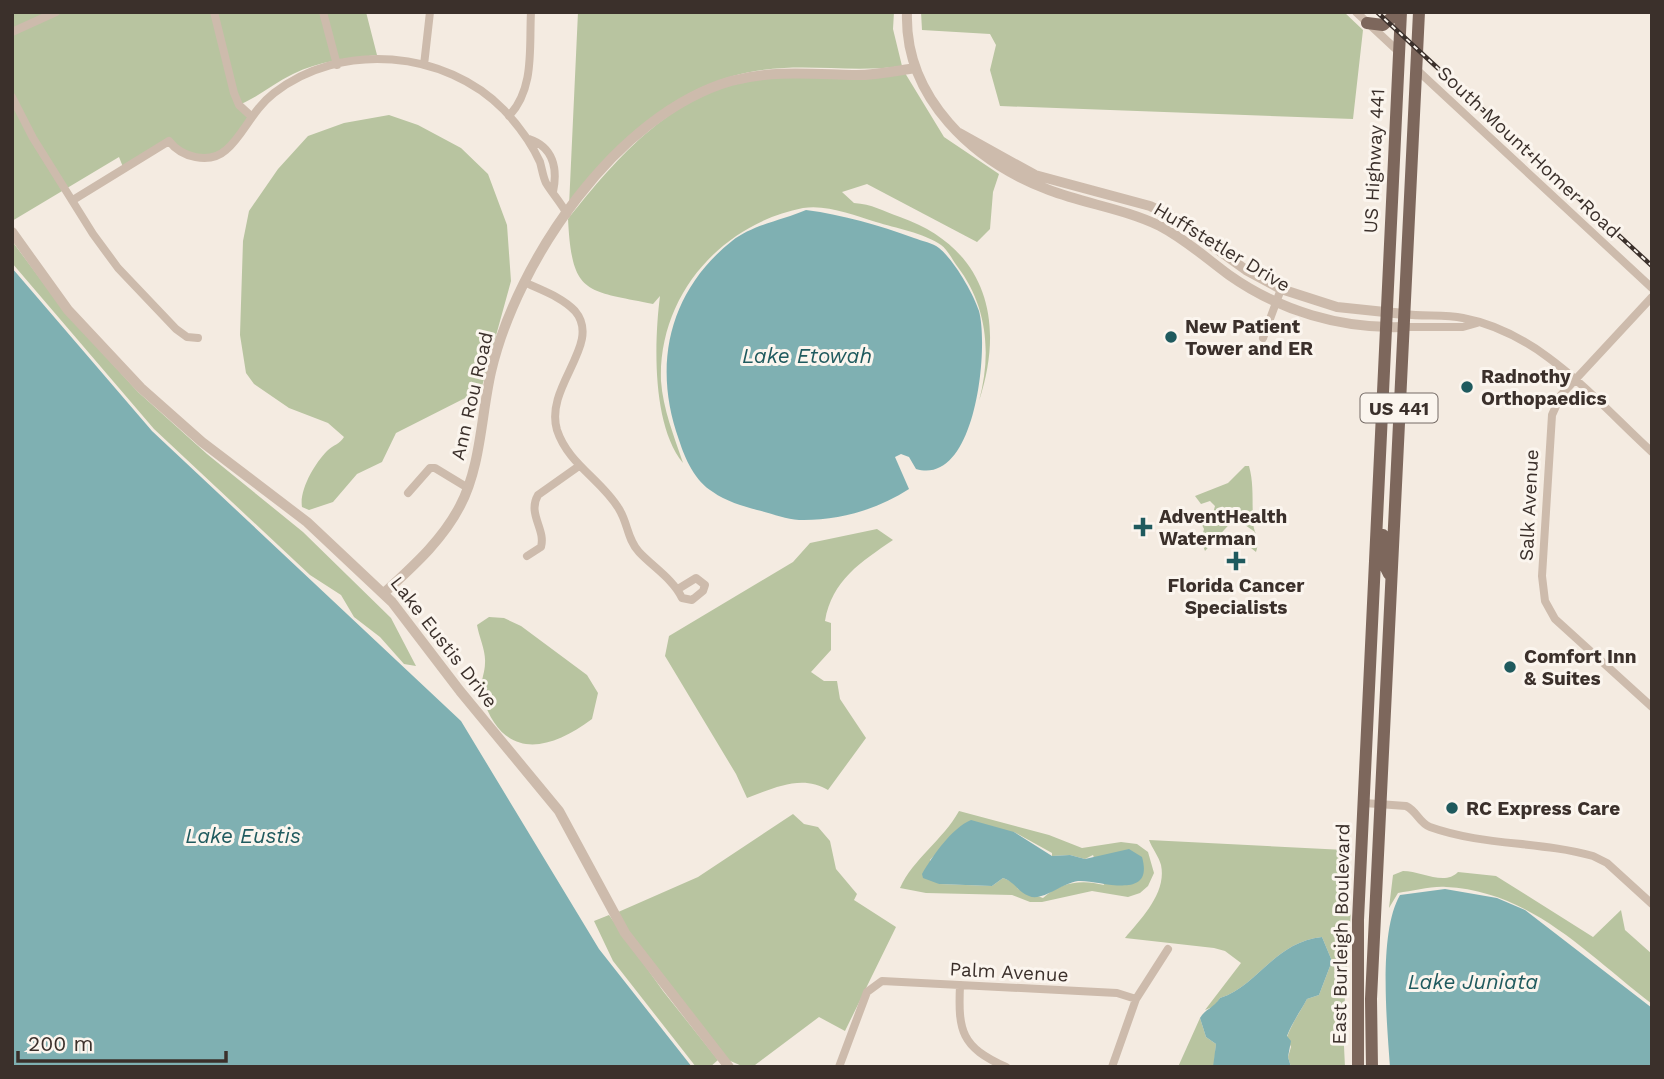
<svg xmlns="http://www.w3.org/2000/svg" width="1664" height="1079" font-family="'Work Sans',sans-serif">
<style>
.green{fill:#b8c4a0;fill-rule:evenodd}
.water{fill:#7fb0b2}
.lines{fill:none;stroke-linecap:round;stroke-linejoin:round}
.minor{stroke:#cdbbac;stroke-width:8}
.tertiary{stroke:#cdbbac;stroke-width:10}
.primary{stroke:#7d675c;stroke-width:12}
.rail-casing{stroke:#3b302b;stroke-width:4.5}
.rail{stroke:#fbf5ee;stroke-width:2;stroke-dasharray:5;stroke-linecap:butt}
.poi-dot{fill:#1f5a5e;stroke:#fbf5ee;stroke-width:2.5}
.labels{text-anchor:middle;dominant-baseline:central;stroke-width:6;stroke-linejoin:round;paint-order:stroke}
.shield{fill:#fbf5ee;stroke:#756b66;stroke-width:2}
.shield-label{font-size:18px;font-weight:bold;fill:#3b302b}
.street-label{font-size:19px;fill:#3b302b;stroke:#fbf5ee}
.poi-label{font-size:19px;font-weight:bold;fill:#3b302b;stroke:#fbf5ee;text-anchor:start}
.water-label{font-size:21px;font-style:italic;fill:#1f5a5e;stroke:#fbf5ee}
</style>
<rect width="100%" height="100%" fill="#f4ebe1"/>
<!-- green -->
<path class="green" d="M12,12H366L377,55C349,58 319,61 293,74C274,83 260,96 241,104L252,122L231,145L204,159L168,143L123,167L119,157L12,221Z
M578,12H894L893,29L902,66C862,72 823,66 784,68C680,73 632,135 569,206Z
M921,12H1344L1363,30L1353,119L1000,106L990,70L996,45L990,34L922,30Z
M905,73L944,137L999,174L993,192L990,229L977,242L867,184L842,192L854,203C872,204 883,211 900,217C985,247 1006,319 979,401C992,353 987,305 957,266C952,259 947,249 941,245C924,233 895,228 876,222C854,215 826,204 803,208C721,224 658,296 661,381C663,409 674,436 683,463C652,425 654,343 660,296L653,304C585,290 572,295 568,219C618,156 675,90 761,78C807,72 857,75 905,73Z
M389,115L418,125L461,148L488,174L507,225L511,281L481,390L396,433L382,462L357,474L333,502L309,510L302,507C299,490 315,463 327,451C333,445 340,444 344,437L328,423L289,408L254,384L246,373L240,335L243,241L249,211L278,169L308,136L344,123Z
M12,241L65,312L138,392L207,454L303,532L391,618L416,666L404,664L380,637L354,617L341,595L310,575L154,429L12,263Z
M1245,466H1249C1254,484 1252,501 1253,521C1253,533 1261,538 1256,552L1246,544L1255,532L1235,518L1205,551L1201,540L1204,529L1198,517L1200,514L1212,517L1215,506L1210,501L1201,504L1195,496L1228,483Z
M877,529L893,540C861,562 832,580 825,621L831,623V650L811,672L824,681H837L840,699L866,738L828,790C802,774 774,788 747,798L736,774L665,656L669,636L793,562L810,543Z
M489,617L504,618L521,626L587,675L598,693L592,719C547,753 501,760 482,695C479,684 485,674 485,663C486,651 479,637 477,625Z
M959,811L1049,835L1082,848L1121,842L1137,844L1148,852L1154,873L1148,886L1140,893L1128,897L1092,891L1042,902H1030L1012,895L926,893L900,888C913,859 943,840 959,811ZM1014,832L1052,853V856L1070,855L1085,859L1093,855L1104,885C1082,879 1060,882 1043,898L1018,889L1015,883L1003,878L992,886L939,884L930,860L951,837Z
M793,814L804,824L818,827L830,841L836,869L857,894L854,900L896,927L845,1031L819,1017L755,1065L742,1066L728,1060L669,987L616,913L698,877Z
M1149,840L1345,850L1343,884L1351,910L1343,1026L1345,1067H1291L1288,1057L1291,1047L1287,1037C1292,1023 1300,1012 1307,999L1319,995L1332,961L1322,937C1274,942 1257,987 1220,998L1215,1006L1205,1010L1241,963L1225,951L1214,948L1125,938C1141,919 1167,893 1161,865C1159,857 1152,848 1149,840Z
M1403,871C1421,871 1445,886 1458,872L1496,876L1593,937L1621,910L1625,930L1652,954V1004C1588,955 1531,891 1446,887C1431,886 1413,891 1398,893L1389,908L1393,875Z
M609,915L663,991L718,1060L710,1067H696L613,961L594,921Z
M1200,1018L1206,1037L1216,1044L1214,1066L1178,1067Z"/>
<!-- water -->
<path class="water" d="M806,210C844,215 878,225 914,238C922,241 933,243 939,248C954,260 973,293 979,311C989,348 976,487 916,469L909,457L901,454L895,457L909,489C877,510 837,521 799,520C785,519 770,513 757,510C743,506 725,501 713,492C695,481 685,459 679,440C652,365 669,291 732,241C752,225 783,220 806,210Z
M12,268L152,431L461,721L599,949L692,1067H12Z
M971,820L1014,832L1052,856L1070,855L1085,859L1129,849L1142,857C1155,903 1098,879 1078,881C1062,883 1042,902 1029,896C1018,892 1015,882 1003,878L992,886L939,884L923,878L922,874C933,855 952,828 971,820Z
M1445,889L1497,898L1525,910L1652,1008V1067H1390C1387,1023 1378,933 1400,895Z
M1322,937L1332,961L1319,995L1307,999C1300,1012 1292,1023 1287,1036L1291,1041L1288,1057L1291,1067H1213L1216,1044L1206,1037L1200,1018C1205,1009 1214,1008 1220,998C1257,987 1274,942 1322,937Z"/>
<g class="lines">
<!-- minor -->
<path class="minor" d="M214,12L234,93L239,105L251,116
M323,12L337,65
M1356,12L1399,52
M12,32L56,12
M424,65L430,12
M1416,69L1652,288
M12,97L33,138L93,234L118,268L176,329L187,337L198,338
M509,116C535,88 529,48 531,12
M529,139C553,147 558,168 553,192
M73,200L169,141C181,157 209,165 226,150C243,136 252,110 274,93C340,41 446,50 504,110C519,126 531,142 540,162C542,169 543,177 546,183C552,193 561,203 567,214
M524,282C541,290 562,297 575,311C603,344 544,386 557,430C568,464 602,480 619,509C628,523 627,539 639,552C653,567 673,579 682,598L692,600L703,591L705,585L696,578L678,589
M1652,297L1561,395L1552,415L1542,576L1545,601L1555,619L1652,707
M1404,314C1423,317 1444,314 1463,318C1542,333 1595,400 1652,452
M1403,327H1463L1477,323
M1263,338L1281,289
M408,493L430,468H435L468,488
M527,556L541,547C546,529 527,514 538,495L579,466
M1364,803L1406,806C1417,811 1419,823 1430,827C1483,846 1540,841 1593,856L1607,863L1652,904
M960,985C958,1031 961,1047 1006,1067
M839,1067L867,992L882,981L1117,993L1136,999
M1112,1067L1136,999L1168,949"/>
<!-- tertiary -->
<path class="tertiary" d="M907,12C904,98 974,162 1049,190C1086,204 1125,209 1160,226C1185,239 1206,258 1229,275C1280,311 1341,329 1403,327
M959,133L1035,175L1150,206L1171,216L1246,270L1281,289L1337,307L1404,314
M12,232L68,310L141,388L202,442L307,522L392,602L460,691L559,811L625,933L729,1067
M384,593C412,567 442,541 460,506C481,466 481,416 491,372C517,260 617,114 731,81C772,70 811,74 852,75C873,76 895,71 915,68"/>
<!-- primary -->
<path class="primary" d="M1367,23L1383,25L1398,12
M1383,535L1382,560L1389,574
M1358,1067V920L1401,12
M1372,1067L1371,999L1419,12"/>
<!-- rail casing -->
<g class="rail-casing">
<path id="rail" d="M1377,12L1652,266"/>
</g>
<!-- rail -->
<use href="#rail" class="rail"/>
</g>
<!-- markers -->
<g class="poi-dot">
<circle cx="1171" cy="337" r="7"/>
<circle cx="1467" cy="387" r="7"/>
<path d="M1139.5 516.5h7v7h7v7h-7v7h-7v-7h-7v-7h7z"/>
<path d="M1232.5 550.5h7v7h7v7h-7v7h-7v-7h-7v-7h7z"/>
<circle cx="1510" cy="667" r="7"/>
<circle cx="1452" cy="808" r="7"/>
</g>
<g class="labels">
<!-- shield labels -->
<rect class="shield" x="1360.5" y="393.5" width="77" height="29" rx="5"/>
<g class="shield-label">
<text x="1399" y="408">US 441</text>
</g>
<!-- street labels -->
<g class="street-label">
<text transform="translate(1529 152) rotate(43)">South Mount Homer Road</text>
<text transform="translate(1374 161) rotate(-87)">US Highway 441</text>
<text transform="translate(1222 247) rotate(31)">Huffstetler Drive</text>
<text transform="translate(472 396) rotate(-77)">Ann Rou Road</text>
<text transform="translate(1529 505) rotate(-87)">Salk Avenue</text>
<text transform="translate(444 642) rotate(52)">Lake Eustis Drive</text>
<text transform="translate(1341 934) rotate(-89)">East Burleigh Boulevard</text>
<text transform="translate(1009 972) rotate(3)">Palm Avenue</text>
</g>
<!-- poi labels -->
<g class="poi-label">
<text x="1185" y="326">New Patient<tspan x="1185" dy="22">Tower and ER</tspan></text>
<text x="1481" y="376">Radnothy<tspan x="1481" dy="22">Orthopaedics</tspan></text>
<text x="1159" y="516">AdventHealth<tspan x="1159" dy="22">Waterman</tspan></text>
<text x="1236" y="585" text-anchor="middle">Florida Cancer<tspan x="1236" dy="22">Specialists</tspan></text>
<text x="1524" y="656">Comfort Inn<tspan x="1524" dy="22">&amp; Suites</tspan></text>
<text x="1466" y="808">RC Express Care</text>
</g>
<!-- water labels -->
<g class="water-label">
<text x="807" y="355">Lake Etowah</text>
<text x="243" y="835">Lake Eustis</text>
<text x="1473" y="981">Lake Juniata</text>
</g>
</g>
<!-- border -->
<rect width="1664" height="1079" fill="none" stroke="#3b302b" stroke-width="28"/>
<!-- scale -->
<path d="M18 1051v10h208v-10" fill="none" stroke="#3b302b" stroke-width="3.5"/>
<text x="28" y="1051" font-size="21" fill="#3b302b" stroke="#fbf5ee" stroke-width="5" paint-order="stroke">200 m</text>
</svg>
